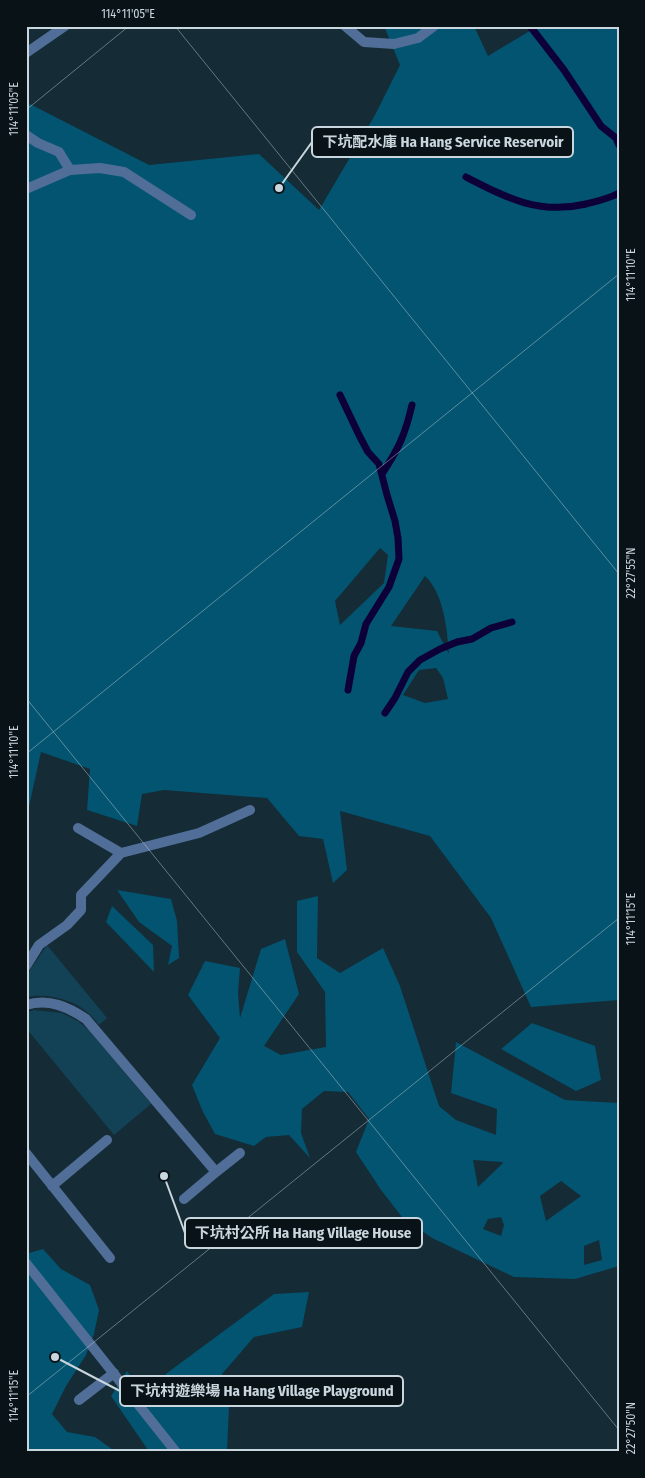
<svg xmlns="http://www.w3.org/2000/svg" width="645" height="1478" font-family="'Fira Sans Condensed','Noto Sans TC',sans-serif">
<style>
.green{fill:#134155}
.forest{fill:#025470;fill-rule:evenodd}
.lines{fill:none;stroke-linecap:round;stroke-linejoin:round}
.stream{stroke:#0d0038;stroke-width:7}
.service{stroke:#506e97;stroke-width:10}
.ticks{fill:none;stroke:#c9d6dd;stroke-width:1;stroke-opacity:0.45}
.leader{fill:none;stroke:#c9d6dd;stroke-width:2}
.callout-dot{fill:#c9d6dd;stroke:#091217;stroke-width:2}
.callout{fill:#091217;stroke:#c9d6dd;stroke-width:2}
.callout-label{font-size:15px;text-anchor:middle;font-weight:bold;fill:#c9d6dd}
.neatline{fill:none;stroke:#c9d6dd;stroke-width:2}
.ticks-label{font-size:12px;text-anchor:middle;fill:#c9d6dd}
</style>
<rect width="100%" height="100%" fill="#152b36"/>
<!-- green -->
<path class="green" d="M47,945L107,1018L99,1025C96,1021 92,1016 88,1013C73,999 46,993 26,997V976Z
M34,1010L62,1013L78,1021L91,1032L151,1104L114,1135L26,1028V1013Z"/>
<!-- forest -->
<path class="forest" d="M384,26H474L488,56L538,26H619V1000L531,1007L491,918L430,836L340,811L347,870L333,883L323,839L299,836L267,798L164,790L142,794L137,826L87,810L90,769L41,752L26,820V102L149,165L259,154L319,210L375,115L400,65ZM380,548L388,555L384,583L340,625L335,601ZM425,576C444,594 447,629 449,654L437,631L391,626ZM436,668L443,678L448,699L425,703L403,695L419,670Z
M117,890L171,899L177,921L179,958L168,965L172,946L139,922Z
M318,896L317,958L340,973L383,948L400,986L439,1106L456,1120L496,1135L497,1109L451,1093L456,1042L565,1100L619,1103V1266L575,1279L514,1277L432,1238L402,1217L381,1190L356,1152L369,1119L348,1092L324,1091L302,1109L301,1133L310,1158L289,1135L266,1137L254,1146L215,1134L203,1112L192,1085L220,1038L188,995L205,961L240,968L238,993L240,1018L261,949L285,939L299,994L264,1046L281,1055L326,1047L325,992L297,952V901ZM473,1160L502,1162L503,1163L478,1187ZM561,1181L581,1196L546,1221L540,1196ZM501,1217L504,1225L501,1236L483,1229L488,1219ZM599,1240L602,1260L584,1265V1246Z
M112,906L153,945L154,972L106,922Z
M532,1023L595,1046L601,1080L576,1091L501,1049Z
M43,1249L61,1269L90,1285L99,1310L94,1334L86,1355L66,1386L52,1414L67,1432L95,1437L116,1452H26V1257L29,1253Z
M309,1292L302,1327L254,1337L222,1374L229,1407L227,1452H147L148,1450L111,1396L127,1371L147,1399L167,1373L274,1294Z"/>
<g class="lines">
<!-- stream -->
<path class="stream" d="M530,26L564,70L601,126L616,138L619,145
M466,177C507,198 539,215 586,204C598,201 608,199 619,193
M340,395L359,435L368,452L379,464L387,495L395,521L398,538L399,559L389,587L366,624L361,643L354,656L348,690
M382,474C399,448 405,435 412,405
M385,713L395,698L408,672L420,660L440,649L457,642L472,639L491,628L512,622"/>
<!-- service -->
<path class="service" d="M345,26L364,42L394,44L418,38L434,26
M26,53L65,26
M26,135L38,143L59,152L70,170
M26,189L70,170L100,168L124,172L191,215
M78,828L121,853
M26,966L39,945L67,925L81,910V895L121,853L199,833L250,810
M26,1005C49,998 68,1007 86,1019L216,1172L240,1153
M26,1153L110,1258
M52,1186L107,1140
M184,1199L216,1172
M26,1263L176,1452
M79,1400L114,1373"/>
</g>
<!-- ticks -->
<path class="ticks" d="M175,26L619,574M26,110L129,26M26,698L619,1430M26,754L619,274M26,1397L619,918"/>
<!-- callouts -->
<path class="leader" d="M279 188L312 142M164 1176L185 1233M55 1357L120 1391"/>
<g class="callout-dot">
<circle cx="279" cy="188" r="5"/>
<circle cx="164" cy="1176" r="5"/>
<circle cx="55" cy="1357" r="5"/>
</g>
<g class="callout">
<rect x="312" y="127" width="261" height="30" rx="5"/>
<rect x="185" y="1218" width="237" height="30" rx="5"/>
<rect x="120" y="1376" width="283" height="30" rx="5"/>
</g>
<g class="callout-label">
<text x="443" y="147">下坑配水庫 Ha Hang Service Reservoir</text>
<text x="303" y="1238">下坑村公所 Ha Hang Village House</text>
<text x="262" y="1396">下坑村遊樂場 Ha Hang Village Playground</text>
</g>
<!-- border -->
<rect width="645" height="1478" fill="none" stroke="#091217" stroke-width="55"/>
<rect x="28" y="28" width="590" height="1422" class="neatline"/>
<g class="ticks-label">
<text x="128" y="18">114°11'05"E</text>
<text transform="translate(14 109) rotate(-90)" y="4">114°11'05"E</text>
<text transform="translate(631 275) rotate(-90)" y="4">114°11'10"E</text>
<text transform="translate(631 573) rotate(-90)" y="4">22°27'55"N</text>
<text transform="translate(14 752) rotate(-90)" y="4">114°11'10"E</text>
<text transform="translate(631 919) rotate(-90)" y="4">114°11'15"E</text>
<text transform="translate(14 1396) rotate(-90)" y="4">114°11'15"E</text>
<text transform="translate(631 1428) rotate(-90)" y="4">22°27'50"N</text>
</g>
</svg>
